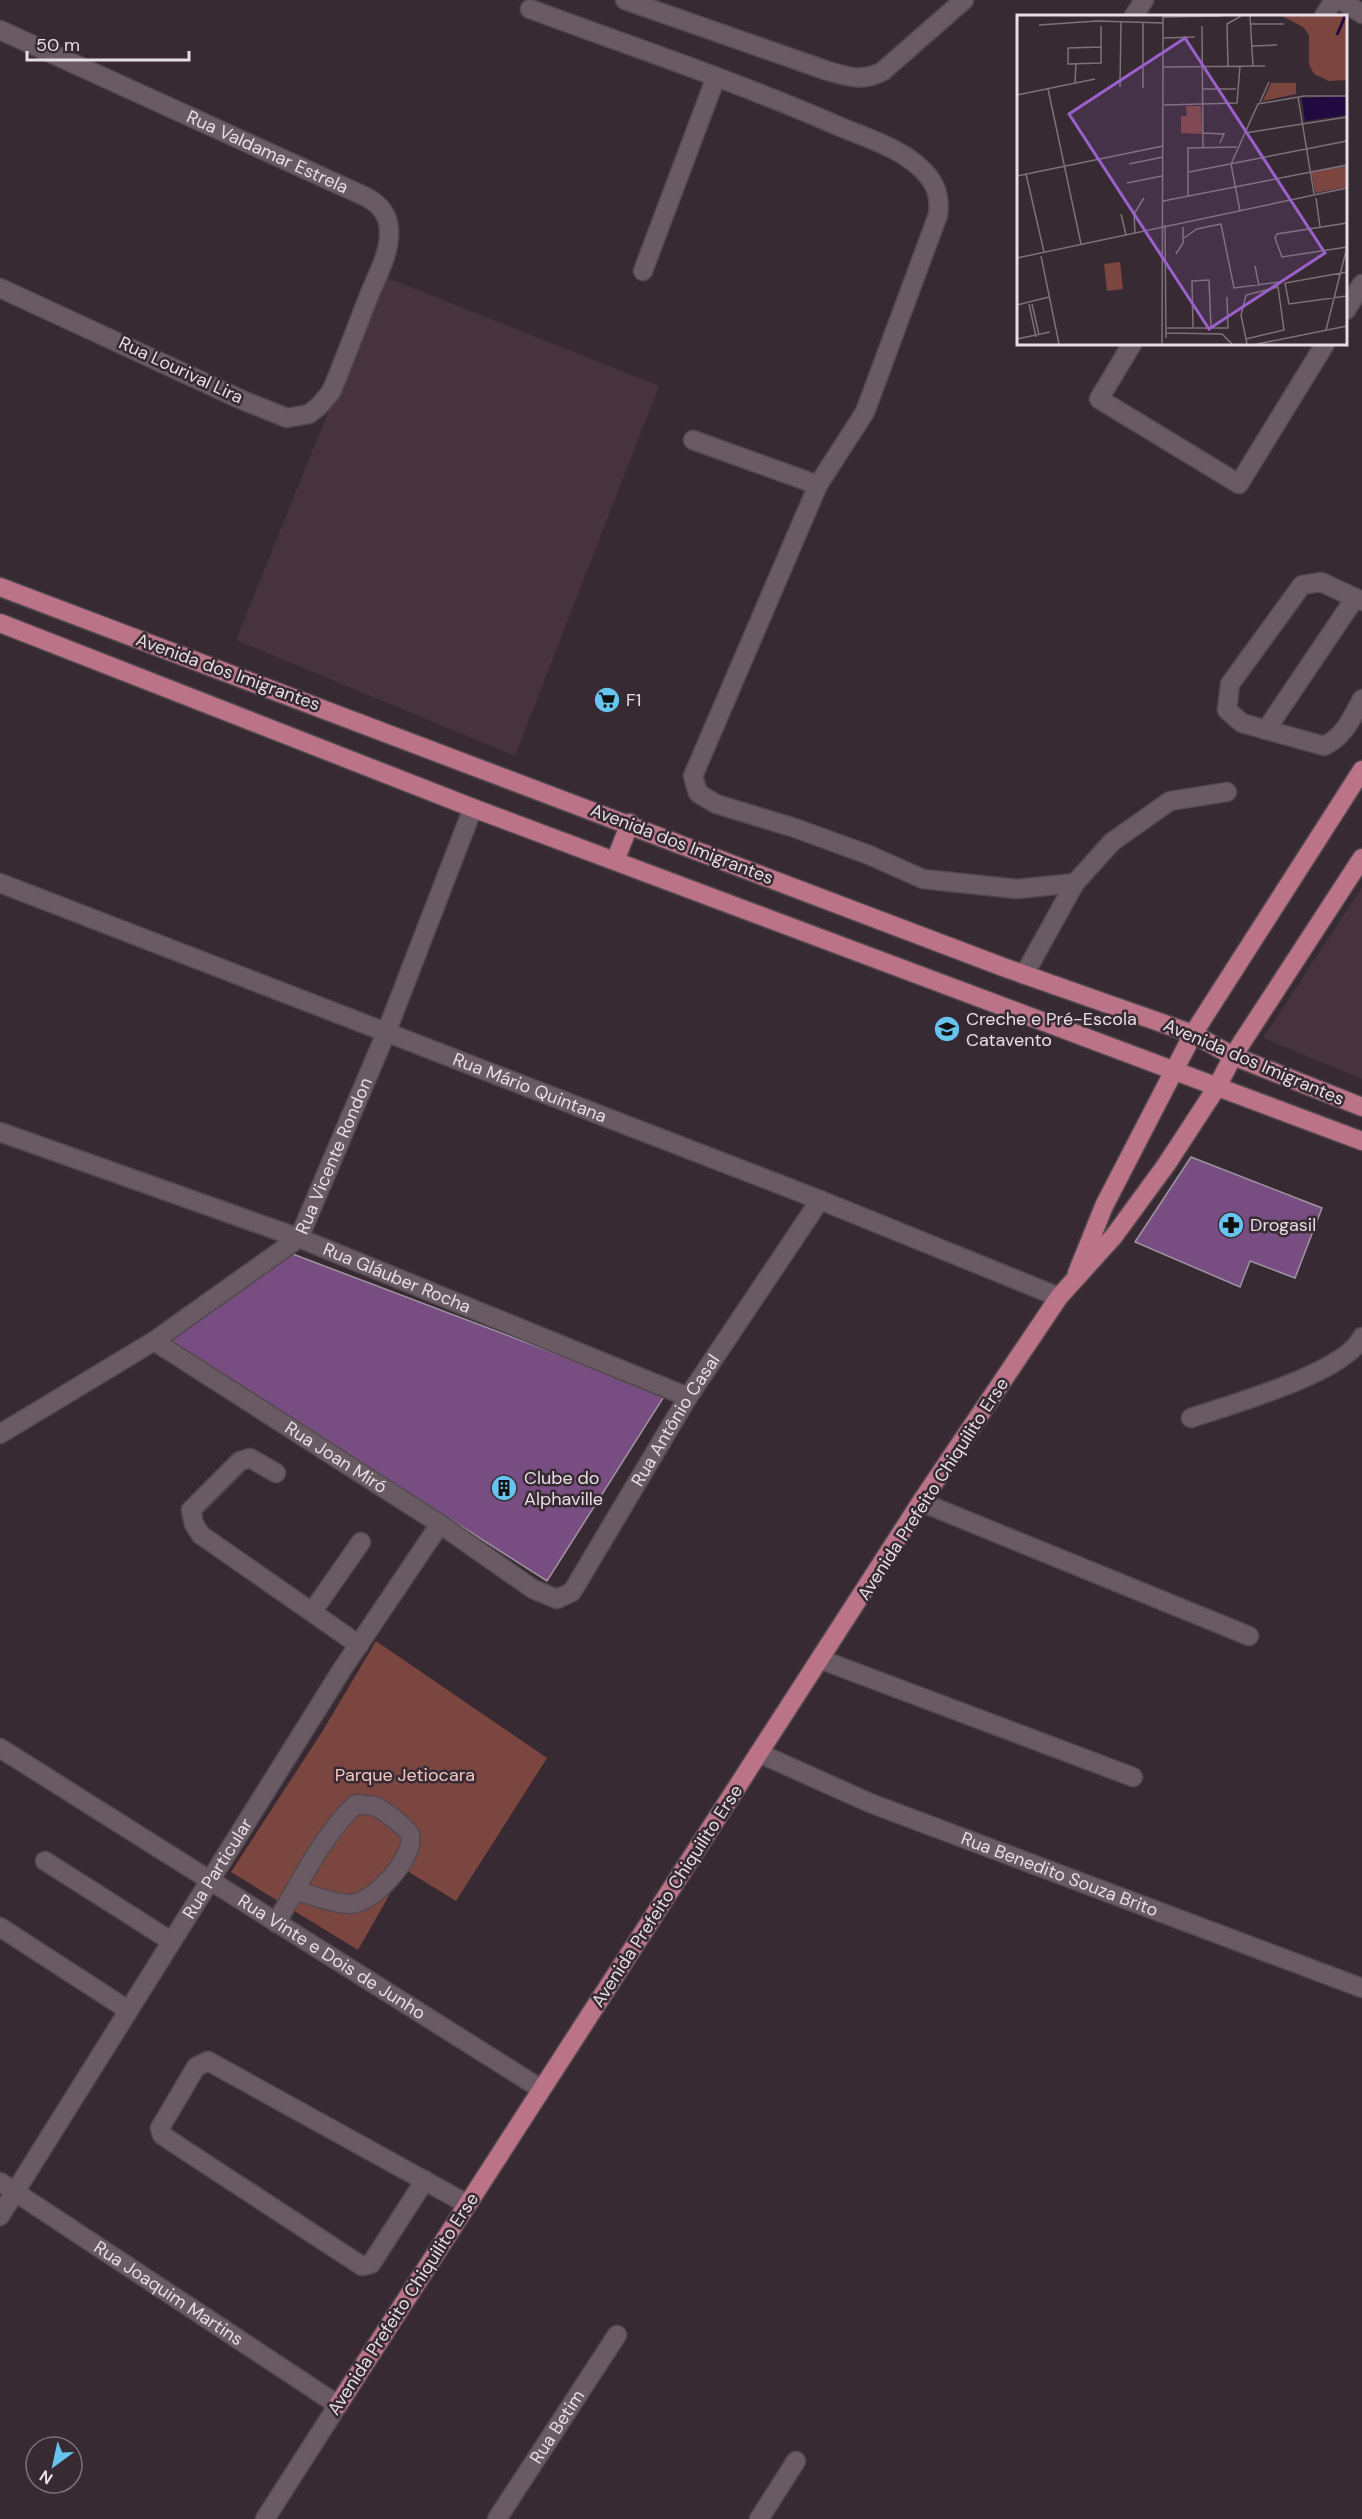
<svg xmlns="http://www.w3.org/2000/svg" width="1362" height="2519" font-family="'DM Sans',sans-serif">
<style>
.built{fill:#46333e}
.green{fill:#7c4640}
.building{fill:#784e82;stroke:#9f94a2;stroke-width:1.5}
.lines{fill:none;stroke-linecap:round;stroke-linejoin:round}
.minor-casing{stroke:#53484e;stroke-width:21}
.major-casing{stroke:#53484e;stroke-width:21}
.minor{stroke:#695a63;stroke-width:18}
.major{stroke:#bb7388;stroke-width:18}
.labels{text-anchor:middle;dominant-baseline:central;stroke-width:5;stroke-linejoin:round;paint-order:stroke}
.street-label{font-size:18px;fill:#e7dee3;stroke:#372a32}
.poi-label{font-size:18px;fill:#e7dee3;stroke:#372a32;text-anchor:start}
.park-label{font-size:18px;fill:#f1c6c0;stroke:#372a32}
.inset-river{fill:none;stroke:#210a40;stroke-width:3}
.inset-road{fill:none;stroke:#7d7279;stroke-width:1.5}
.view{fill:#9b61ca;fill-opacity:0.15;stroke:#9b61ca;stroke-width:3}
.inset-edge{fill:none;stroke:#e7dee3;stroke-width:3}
</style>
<rect width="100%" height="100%" fill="#372a32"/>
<!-- built -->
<path class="built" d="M383,276L659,386L515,756L236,640Z
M1362,887V1079L1263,1038Z"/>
<!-- green -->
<path class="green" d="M376,1641L547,1758L456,1901L404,1869L358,1950L231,1872L322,1732Z"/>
<!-- building -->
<path class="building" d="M1191,1157L1322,1208L1295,1278L1250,1261L1240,1287L1135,1242Z
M290,1253L665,1395L547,1581L165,1337Z"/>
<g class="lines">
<!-- minor casing -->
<g class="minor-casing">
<g id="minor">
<path d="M625,0L828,71C849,77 863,82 883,71L964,0"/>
<path d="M1341,0L1362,14"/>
<path d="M530,9C630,46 732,80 829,122C857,135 892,144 916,164C933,178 941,192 938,215L865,412L818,485L693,776L698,793L716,804L795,828L869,855L923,879L1017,889L1075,883"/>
<path d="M1134,16L1144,0"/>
<path d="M1324,16L1334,0"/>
<path id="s1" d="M0,30L364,196C379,203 389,215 389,231C390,252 378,274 370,293C357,326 345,359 331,392L319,406L309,414L287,418L242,400L0,288"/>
<path d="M643,271L716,77"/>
<path d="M1346,310L1362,284"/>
<path d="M1132,344L1099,399L1239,484L1325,344"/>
<path d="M693,440L818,485"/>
<path d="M1362,601L1321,582L1302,585L1230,684L1227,710L1242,723L1324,746C1344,737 1352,718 1362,699"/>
<path d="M1266,730L1355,598"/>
<path id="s2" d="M0,883L820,1200L1059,1297"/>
<path d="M1024,975L1075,883L1112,842L1170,801L1227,792"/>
<path id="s3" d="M0,1132L299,1238L688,1397"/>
<path id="s4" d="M154,1341L440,1524L533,1589L557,1599L572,1592L688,1397L820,1200"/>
<path d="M1191,1418C1229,1405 1345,1373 1362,1337"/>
<path id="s5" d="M0,1434L154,1341L299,1238L386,1033L473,808"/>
<path d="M276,1473L250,1458L240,1461L191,1510L194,1524L201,1535L359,1645"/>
<path d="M921,1502L1249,1636"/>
<path d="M312,1612L361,1542"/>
<path d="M822,1660L1133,1777"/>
<path id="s6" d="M0,1748L541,2089"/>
<path id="s7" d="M761,1754L870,1803L1362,1988"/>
<path d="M45,1861L171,1941"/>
<path d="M276,1923C299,1885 323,1834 356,1804C362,1805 368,1805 374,1806C380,1807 409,1829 410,1835C416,1856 372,1905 350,1904C333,1904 313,1895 296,1891"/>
<path d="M0,1927L128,2010"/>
<path d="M425,2180L371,2264L362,2266L183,2149L162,2135L160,2128L196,2067L208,2061L467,2204"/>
<path id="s8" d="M0,2182L338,2405L265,2519"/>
<path id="s9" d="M0,2216L343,1668L440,1524"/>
<path id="s10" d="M497,2519L617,2335"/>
<path d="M759,2519L796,2461"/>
</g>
</g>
<!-- major casing -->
<g class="major-casing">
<path id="major" d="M0,587L1003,967L1193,1034L1233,1056L1362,1107
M0,623L473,808L1362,1141
M615,861L630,823
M1077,1273L1104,1206L1193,1034L1362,770
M338,2405L921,1502L1059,1297L1114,1236L1166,1165L1217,1087L1233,1056L1362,858"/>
</g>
<!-- minor -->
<use href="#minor" class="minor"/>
<!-- major -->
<use href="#major" class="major"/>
</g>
<!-- icons -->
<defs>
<g id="supermarket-disc" transform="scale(1.35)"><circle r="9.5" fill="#66c4ef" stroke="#372a32"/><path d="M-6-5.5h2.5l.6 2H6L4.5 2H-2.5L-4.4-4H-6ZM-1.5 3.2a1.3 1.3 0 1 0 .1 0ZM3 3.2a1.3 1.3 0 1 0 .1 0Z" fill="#111"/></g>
<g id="school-disc" transform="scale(1.35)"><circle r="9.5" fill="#66c4ef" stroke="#372a32"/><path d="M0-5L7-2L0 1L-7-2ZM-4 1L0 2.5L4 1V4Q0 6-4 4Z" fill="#111"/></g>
<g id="pharmacy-disc" transform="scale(1.35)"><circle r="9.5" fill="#66c4ef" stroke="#372a32"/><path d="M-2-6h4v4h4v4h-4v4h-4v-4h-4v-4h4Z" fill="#111"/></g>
<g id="building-disc" transform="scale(1.35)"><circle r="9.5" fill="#66c4ef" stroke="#372a32"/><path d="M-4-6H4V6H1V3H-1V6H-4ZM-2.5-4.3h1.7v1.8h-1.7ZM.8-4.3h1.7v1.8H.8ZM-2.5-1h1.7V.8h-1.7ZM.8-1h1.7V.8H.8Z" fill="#111"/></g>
</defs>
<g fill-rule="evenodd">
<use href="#supermarket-disc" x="607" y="700"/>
<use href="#school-disc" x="947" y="1029"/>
<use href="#pharmacy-disc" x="1231" y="1225"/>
<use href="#building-disc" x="504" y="1488"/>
</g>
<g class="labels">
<!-- street labels -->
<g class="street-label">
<text stroke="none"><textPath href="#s1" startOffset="294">Rua Valdamar Estrela</textPath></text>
<text transform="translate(181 370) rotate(25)">Rua Lourival Lira</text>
<text transform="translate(228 672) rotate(20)">Avenida dos Imigrantes</text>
<text transform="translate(682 844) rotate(21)">Avenida dos Imigrantes</text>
<text transform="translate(1254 1062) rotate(23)">Avenida dos Imigrantes</text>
<text stroke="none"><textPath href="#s2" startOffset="568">Rua Mário Quintana</textPath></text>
<text stroke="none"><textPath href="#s5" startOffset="447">Rua Vicente Rondon</textPath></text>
<text stroke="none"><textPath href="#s3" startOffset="423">Rua Gláuber Rocha</textPath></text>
<text stroke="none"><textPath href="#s4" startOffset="696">Rua Antônio Casal</textPath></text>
<text stroke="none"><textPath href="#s4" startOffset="216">Rua Joan Miró</textPath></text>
<text transform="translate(933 1489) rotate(-57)">Avenida Prefeito Chiquilito Erse</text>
<text stroke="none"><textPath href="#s9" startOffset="410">Rua Particular</textPath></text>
<text stroke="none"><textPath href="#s7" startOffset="322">Rua Benedito Souza Brito</textPath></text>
<text transform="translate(667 1896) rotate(-57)">Avenida Prefeito Chiquilito Erse</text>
<text stroke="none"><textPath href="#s6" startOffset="392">Rua Vinte e Dois de Junho</textPath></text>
<text stroke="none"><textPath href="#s8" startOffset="202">Rua Joaquim Martins</textPath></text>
<text transform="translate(403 2304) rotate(-57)">Avenida Prefeito Chiquilito Erse</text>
<text stroke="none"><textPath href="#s10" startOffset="110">Rua Betim</textPath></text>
</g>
<!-- poi labels -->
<g class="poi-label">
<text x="626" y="700">F1</text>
<text x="966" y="1019">Creche e Pré-Escola<tspan x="966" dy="21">Catavento</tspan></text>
<text x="1250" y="1225">Drogasil</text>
<text x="524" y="1478">Clube do<tspan x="524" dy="21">Alphaville</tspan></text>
</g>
<!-- park labels -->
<g class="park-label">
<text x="405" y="1775">Parque Jetiocara</text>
</g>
</g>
<!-- overview -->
<g transform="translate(1017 15)">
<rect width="330" height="330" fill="#372a32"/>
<path d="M265,1H330V65L312,66L297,59L292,49V20L286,12ZM254,68H279V79L246,86ZM169,91H184L185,119L164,118V101H170ZM330,151V172L298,178L294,156ZM103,247L106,274L90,276L87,249Z" fill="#7c4640"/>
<path d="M330,81V100L288,106L285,83Z" fill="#210a40"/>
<path class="inset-river" d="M320,20L328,1"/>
<path class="inset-road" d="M146,1V52L248,51M233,1L236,51M146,2L204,1M126,7V73M234,9H267M22,10L80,6L146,8M84,11V48L51,49V33L84,32M185,11L186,132M146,23L178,22M235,31L260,30M211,51L210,9L224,1M58,68L59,49M103,72L104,6M31,74L64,229M185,74H219M0,80L78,64M281,82L297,179M243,87L252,67M147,90L220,88L223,51M186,118L207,119L203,128M228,118L330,102M112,149L146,142M172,157L330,126M9,159L27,237M0,161L146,131M110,168L145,161M171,181V133L220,132M299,183L303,212M146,186L330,150M223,196L214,149L241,89L287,81H330M104,199L109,220M330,208L260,219L258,223L265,242L330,232M148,210L149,323M118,218L117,199L127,183M167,223L180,214L204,209L217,273L262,267M159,239L166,228V212M24,241L42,329M0,243L330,173M238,251L242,271M330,257L268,268L272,289L330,281M12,289L19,322M15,289L22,320M0,290L32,282M150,313H211L210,282M176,313L175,266L192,265L194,313M309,315L330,232M149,318L205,319L215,329M0,324L33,317M229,324L267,315L261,272L229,280L224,300L230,329M145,329L146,52M240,329L330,311"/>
<path class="view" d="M168,23L308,238L192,314L52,99Z"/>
<rect width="330" height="330" class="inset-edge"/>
</g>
<!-- north arrow -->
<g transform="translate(54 2465) rotate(213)"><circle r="28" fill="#372a32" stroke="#7d7279" stroke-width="1.5"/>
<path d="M0-4.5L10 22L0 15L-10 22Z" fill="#66c4ef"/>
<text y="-9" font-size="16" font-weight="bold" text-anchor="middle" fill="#e7dee3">N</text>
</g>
<!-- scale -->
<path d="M27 51v9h162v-9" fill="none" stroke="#e7dee3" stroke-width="3"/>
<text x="36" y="51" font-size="18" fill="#e7dee3" stroke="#372a32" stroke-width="4.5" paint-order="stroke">50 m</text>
</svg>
